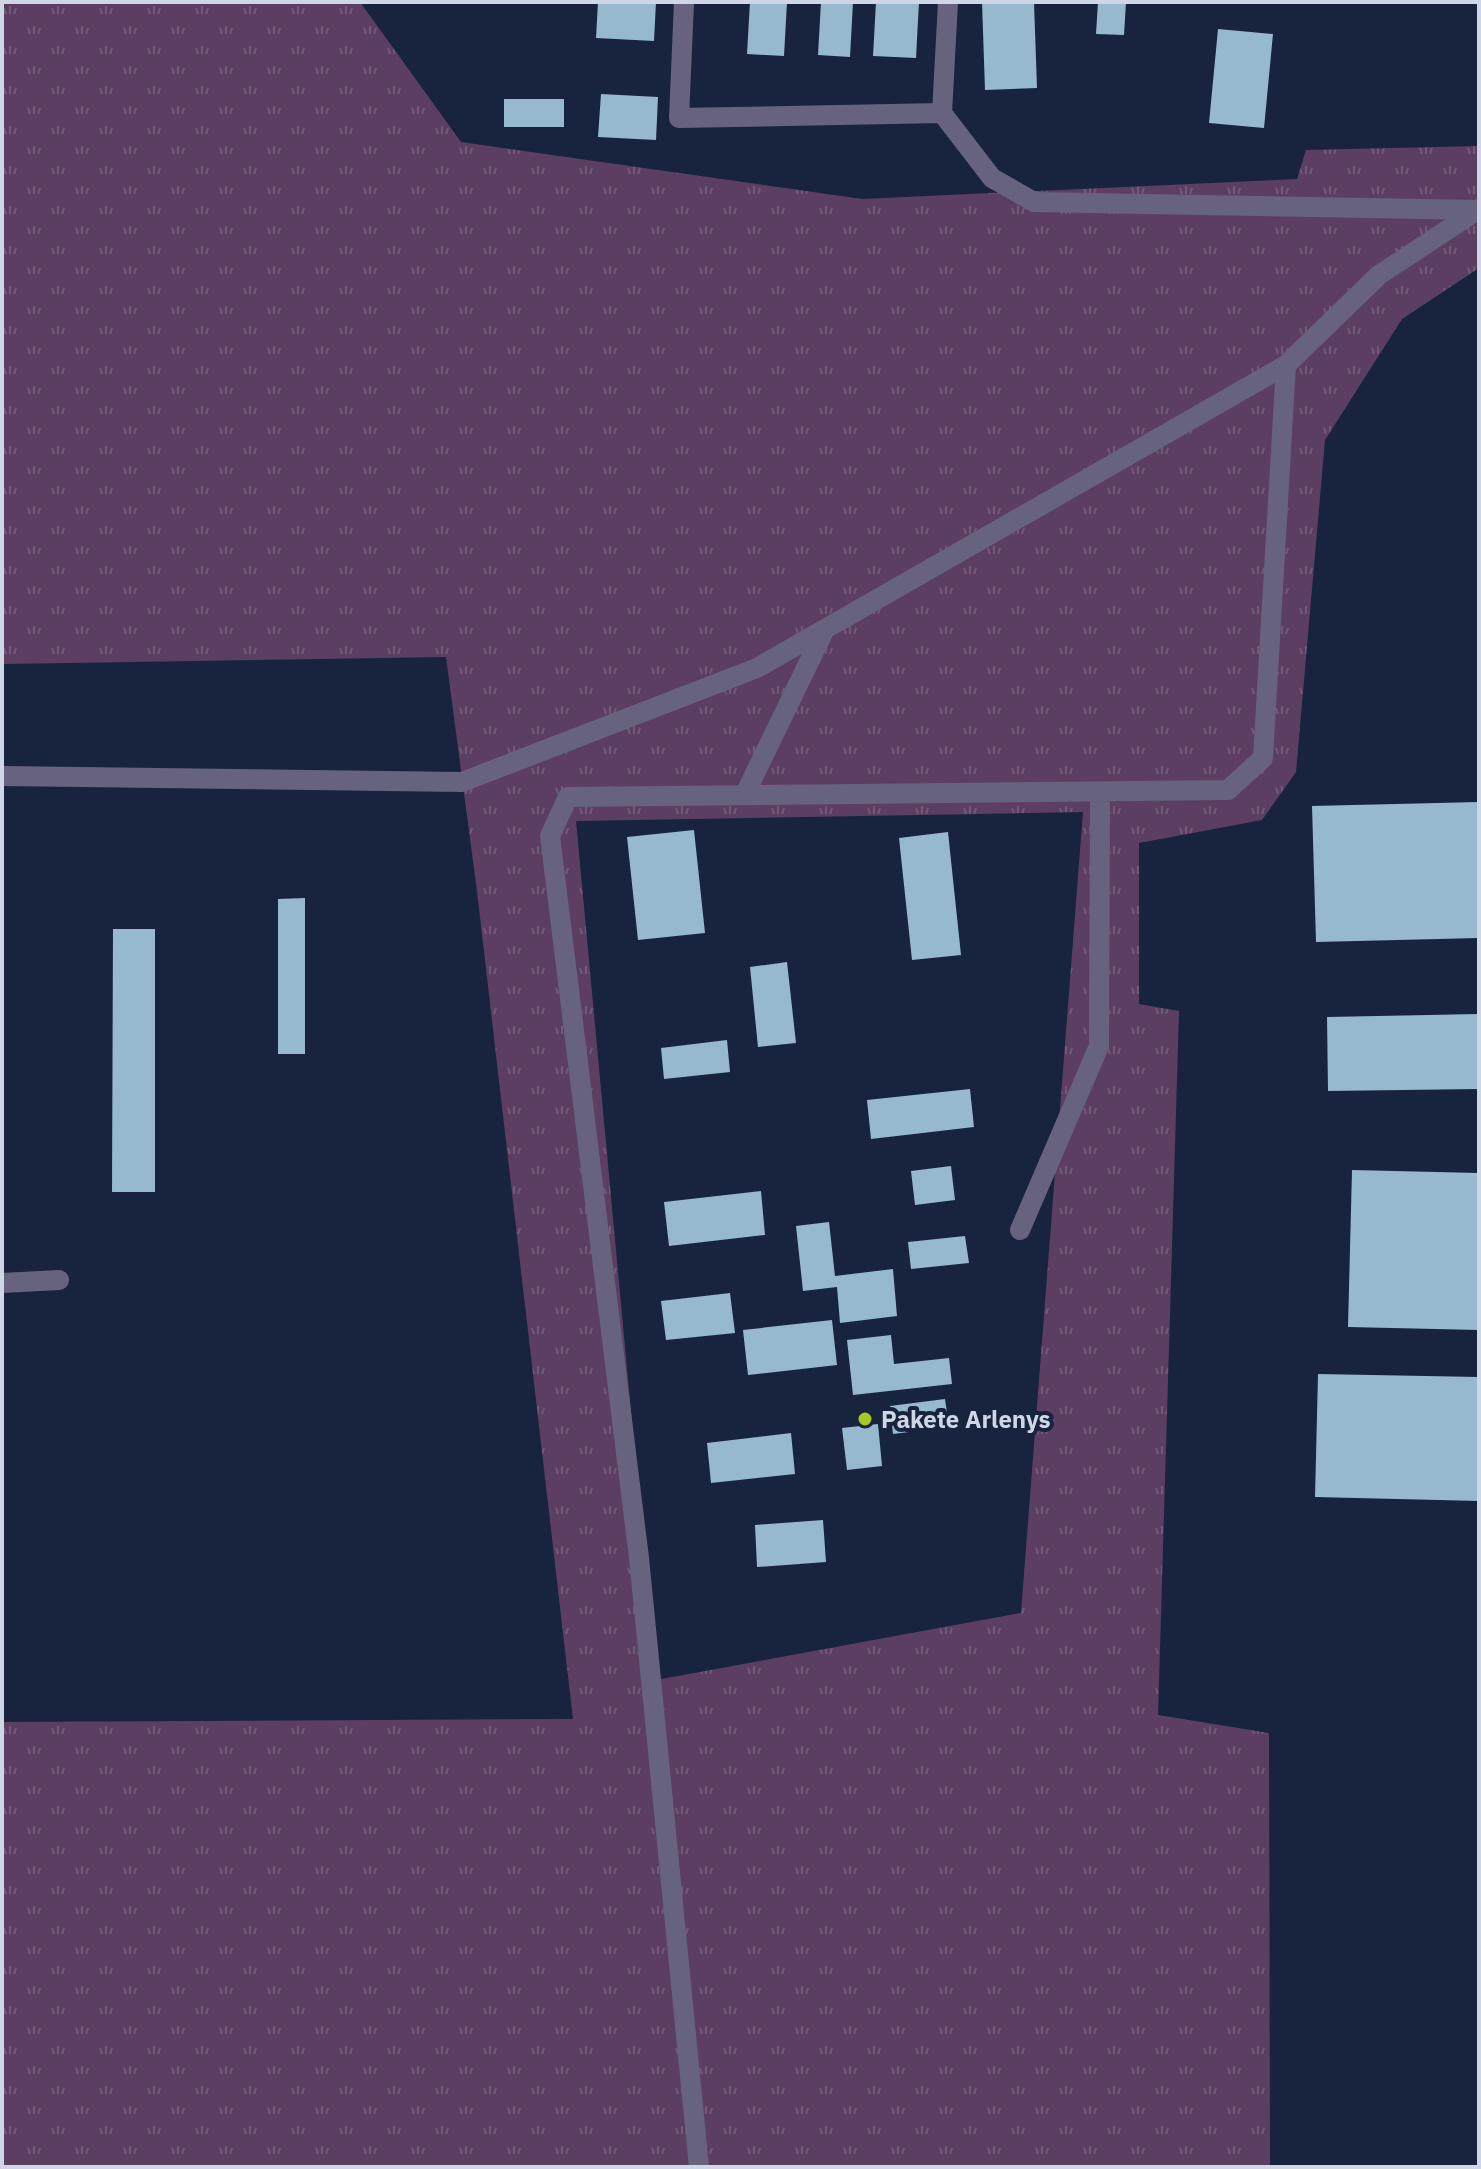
<svg xmlns="http://www.w3.org/2000/svg" width="1481" height="2169" font-family="'IBM Plex Sans',sans-serif">
<style>
.grass{fill:url(#grass-tufts);fill-rule:evenodd}
.building{fill:#96b9ce}
.lines{fill:none;stroke-linecap:round;stroke-linejoin:round}
.minor{stroke:#67637f;stroke-width:20}
.poi-dot{fill:#a4c825;stroke:#18243d;stroke-width:3}
.labels{text-anchor:middle;dominant-baseline:central;stroke-width:8;stroke-linejoin:round;paint-order:stroke}
.poi-label{font-size:24px;font-weight:bold;fill:#cfd7e7;stroke:#18243d;text-anchor:start}
</style>
<defs>
<pattern id="grass-tufts" width="24" height="20" patternUnits="userSpaceOnUse" patternTransform="scale(2)"><rect width="24" height="20" fill="#5c3e63"/><path d="M3 7l-1-3M5 7V3M7 7l1-3M15 17l-1-3M17 17v-4M19 17l1-3" fill="none" stroke="#725979"/></pattern>
</defs>
<rect width="100%" height="100%" fill="#18243d"/>
<!-- grass -->
<path class="grass" d="M2,2H360L461,142L862,199L1297,179L1306,150L1479,146V268L1402,319L1325,440L1296,772L1262,820L1139,843V1004L1179,1011L1158,1715L1269,1733L1270,2167H2V1722L573,1719L477,891L446,657L2,664ZM1083,812L1021,1613L656,1680L576,821Z"/>
<!-- building -->
<path class="building" d="M598,2H656L654,41L596,38Z
M750,2H787L784,56L747,54Z
M821,2H853L850,57L818,55Z
M876,2H919L916,58L873,56Z
M982,2H1034L1037,88L985,90Z
M1098,2H1126L1124,35L1096,34Z
M1218,29L1273,34L1264,128L1209,123Z
M601,94L658,97L656,140L598,137Z
M504,99H564V127H504Z
M1479,802V938L1316,942L1312,806Z
M694,830L705,933L638,940L627,837Z
M948,832L961,955L912,960L899,838Z
M305,898V1054H278V899Z
M113,929H155V1192H112Z
M787,962L796,1043L758,1047L750,967Z
M1479,1014V1089L1328,1091L1327,1017Z
M727,1040L730,1072L664,1079L661,1048Z
M970,1089L974,1127L871,1139L867,1100Z
M951,1166L955,1200L915,1205L911,1171Z
M1352,1170L1479,1173V1330L1348,1327Z
M761,1191L765,1235L669,1246L664,1202Z
M829,1222L835,1276L893,1269L897,1316L840,1323L837,1287L803,1291L796,1226Z
M965,1236L969,1263L911,1269L908,1242Z
M730,1293L735,1333L666,1340L661,1301Z
M832,1320L837,1365L748,1375L743,1330Z
M891,1335L894,1364L949,1358L952,1384L853,1395L847,1340Z
M1318,1374L1479,1377V1501L1315,1497Z
M945,1399L949,1427L893,1434L890,1406Z
M878,1424L882,1466L847,1470L842,1428Z
M791,1433L795,1474L711,1483L707,1443Z
M823,1520L826,1562L757,1567L755,1525Z"/>
<g class="lines">
<!-- minor -->
<path class="minor" d="M684,2L679,118L942,113
M948,2L942,113L992,178L1034,202L1479,210
M2,776L462,782L757,668L1286,365L1379,275L1479,209
M745,794L825,629
M1020,1230L1099,1046L1100,792
M2,1283L59,1280
M699,2167L639,1558L550,836L568,797L1228,790L1263,758L1286,365"/>
</g>
<!-- markers -->
<circle class="poi-dot" cx="865" cy="1419" r="8"/>
<g class="labels">
<!-- poi labels -->
<g class="poi-label">
<text x="881" y="1419">Pakete Arlenys</text>
</g>
</g>
<!-- border -->
<rect width="1481" height="2169" fill="none" stroke="#cfd7e7" stroke-width="8"/>
</svg>
